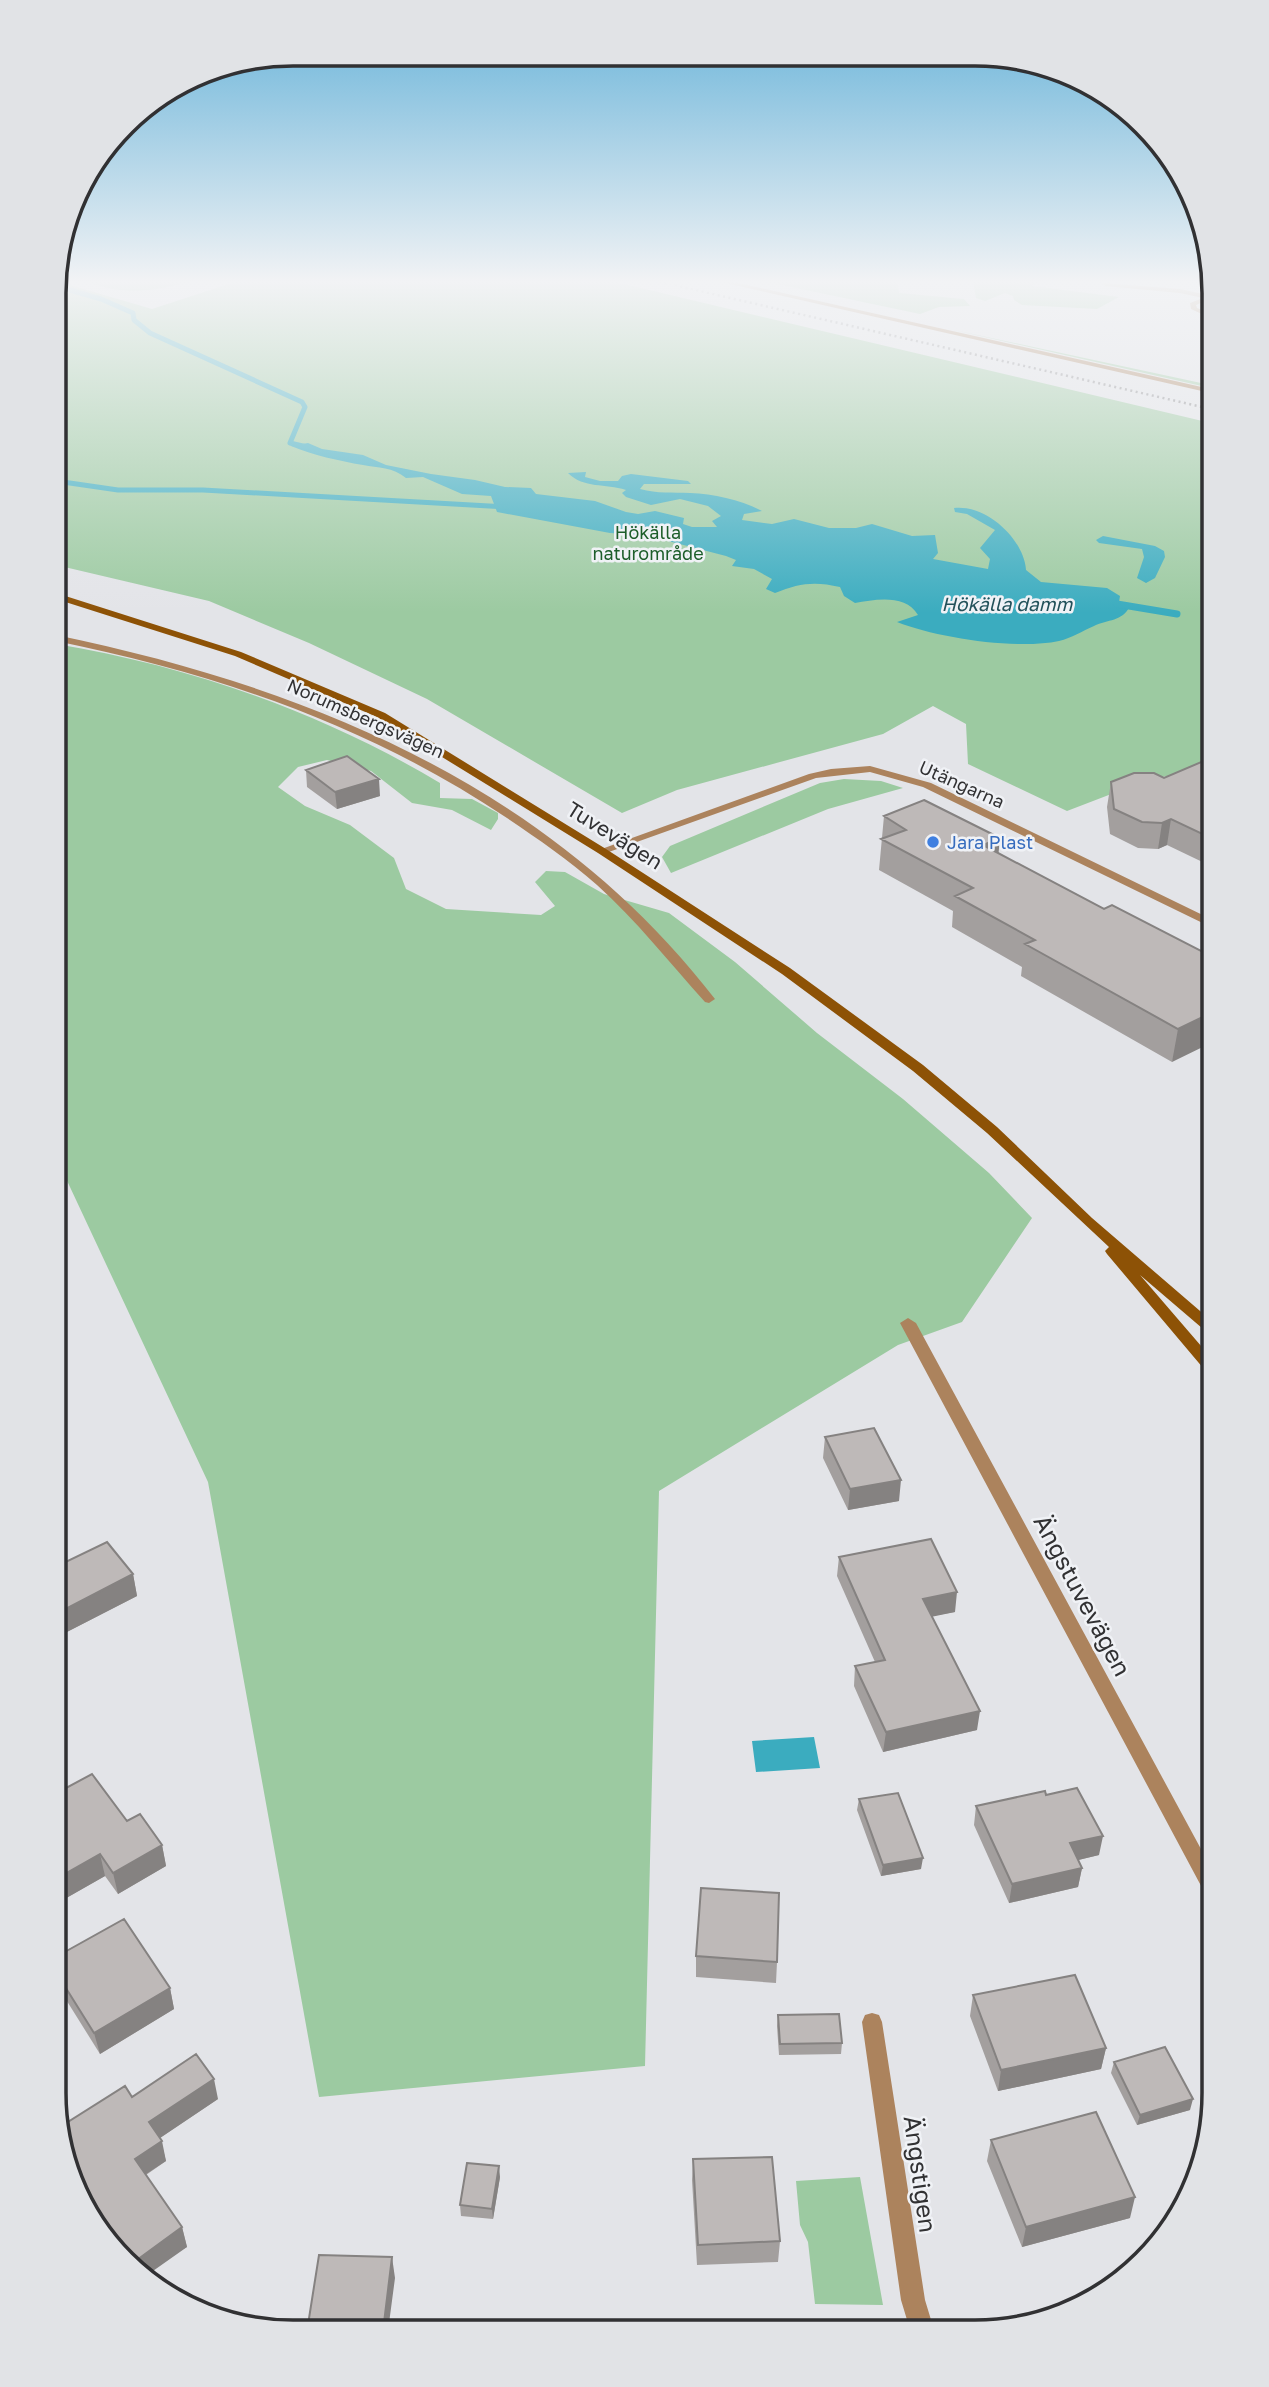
<svg xmlns="http://www.w3.org/2000/svg" width="1269" height="2387" font-family="'Golos Text',sans-serif">
<style>
.green{fill:#9ccaa1}
.water{fill:#3bacbf}
.lines{fill:none;stroke-linecap:round;stroke-linejoin:round}
.stream-far1{stroke:#3bacbf;stroke-width:5}
.stream{stroke:#3bacbf;stroke-width:7}
.minor{fill:#ac835d;fill-rule:evenodd}
.tertiary{fill:#ac835d;fill-rule:evenodd}
.secondary{fill:#8d5206;fill-rule:evenodd}
.rail{stroke:#8d8d90;stroke-width:2.5;stroke-dasharray:2 3.5;stroke-linecap:butt}
.wall{fill:#a39f9e}
.shaded-wall{fill:#858281}
.building{fill:#beb9b8;stroke:#858281;stroke-width:2}
.shop-dot{fill:#3f7fe0;stroke:#f0f2f6;stroke-width:2.5}
.labels{text-anchor:middle;dominant-baseline:central;stroke-width:5;stroke-linejoin:round;paint-order:stroke}
.far-park-label{font-size:18px;fill:#1d5e2a;stroke:#f0f2f6}
.far-street-label{font-size:18px;fill:#313133;stroke:#f0f2f6}
.far-shop-label{font-size:18px;fill:#366cbe;stroke:#f0f2f6;text-anchor:start}
.far-water-label{font-size:19px;font-style:italic;fill:#22515a;stroke:#f0f2f6}
.street-label{font-size:21px;fill:#313133;stroke:#f0f2f6}
.near-street-label{font-size:24px;fill:#313133;stroke:#f0f2f6}
.rim{fill:none;stroke:#313133;stroke-width:3.5}
</style>
<rect width="100%" height="100%" fill="#e3e4e8"/>
<!-- green -->
<path class="green" d="M82,279H196C156,292 121,297 82,279Z
M244,279H603L1215,424V770L1153,778L1067,811L968,764L966,724L933,706L883,734L677,790L622,813L427,699L309,643L209,601L56,565V281L152,309Z
M754,279H897L899,293L964,299L970,306L939,307L920,314Z
M969,279H1040L1032,286L1119,297L1097,309L1022,305L1014,300L1013,296L1005,293L985,301L976,298L973,281Z
M954,330L1215,386V389Z
M56,644C190,666 323,713 440,783V798L472,799L498,813V819L491,830L452,810L412,803L371,771L327,760L298,767L278,787L305,806L350,825L394,858L406,889L446,909L541,915L555,906L535,882L546,871L565,872L604,894L669,913L735,962L817,1033L903,1099L989,1173L1032,1218L962,1322L898,1345L659,1491L645,2066L319,2097L208,1482L55,1155Z
M844,779L881,781L903,788L828,809L671,873L662,857L670,846L820,783Z
M860,2177L883,2305L815,2304L808,2242L800,2225L796,2181Z"/>
<!-- water -->
<path class="water" d="M308,443L322,449L363,455L386,465L431,474L475,480L505,487L531,488L536,494L595,501L626,512L638,514L655,511L684,518L683,524L692,527H717L712,521L721,516L708,506L680,499L651,505L626,497L622,493L626,490C605,483 584,489 568,473L586,472L585,477L600,481H618L622,476L631,474L688,481L691,484H644L640,489C658,494 672,492 690,493C714,494 741,500 762,511L744,514L742,520L772,524L794,519L829,528H856L872,524L912,536L935,535L938,553L933,559L988,569L990,559L980,548L995,530L967,514L955,512L954,508C986,504 1024,539 1026,570L1041,582L1107,588L1120,596L1119,602L1130,606C1122,622 1108,619 1094,626C1082,631 1072,638 1059,641C1016,650 938,638 897,622L918,615C906,594 876,599 855,603L844,596L840,587C815,581 799,583 775,593L766,589L772,579L754,569L732,566L736,560L726,556L645,535L610,533L497,512L491,496L462,494L423,477L406,478C393,467 378,468 363,465C339,461 313,455 291,446Z
M1103,536L1155,546L1164,551L1165,557L1155,578L1146,583L1137,578L1144,557L1142,549L1099,543L1096,540Z
M814,1737L820,1768L756,1772L752,1741Z"/>
<g class="lines">
<!-- stream-far1 -->
<path class="stream-far1" d="M56,286L101,299L133,313L134,320L150,333L302,402L305,407L290,443L311,448
M56,481L118,490H203L507,507"/>
<!-- stream -->
<path class="stream" d="M1117,604L1177,614"/>
<!-- minor -->
<path class="minor" d="M1103,283L1180,289L1212,296V298L1196,305L1197,308L1215,315V320L1191,309L1190,303L1203,298L1180,293L1105,286Z
M56,635C311,688 551,787 715,999L709,1003L705,1002C669,962 636,920 597,885C569,860 538,839 507,818C368,725 218,674 56,641Z
M870,766L931,783L1215,921V929L923,787L870,772L816,778L606,853L602,854L596,851L809,774L831,769Z
M908,1318L916,1323L1214,1873V1899L1207,1897L900,1323Z
M872,2013L879,2015L882,2022L925,2300L935,2333H911L901,2300L862,2022L865,2015Z"/>
<!-- tertiary -->
<path class="tertiary" d="M708,279H721L1215,390V394Z"/>
<!-- secondary -->
<path class="secondary" d="M56,593L241,652L385,713L606,849L790,968L923,1065L997,1127L1092,1218L1214,1323V1336L1209,1334L1140,1275L1214,1361V1376L1209,1375L1107,1254L1105,1251L1109,1247L987,1133L913,1071L782,974L598,853L377,717L235,656L56,599Z"/>
<!-- rail -->
<path class="rail" d="M648,279L1215,410"/>
</g>
<!-- wall -->
<path class="wall" d="M1165,279H1212L1213,285Z
M1215,760V868L1167,845L1158,849L1138,848L1110,834L1107,807L1111,782L1164,778Z
M306,770L380,796L337,809L307,787Z
M884,816L998,853L1104,909L1215,958L1172,1062L1021,976L1022,967L952,927L953,911L879,870Z
M825,1437L899,1501L848,1510L823,1458Z
M839,1557L955,1612L932,1616L977,1730L883,1752L854,1686L855,1666L875,1662L837,1576Z
M55,1567L133,1574L137,1596L61,1635L55,1627Z
M859,1799L921,1869L881,1876L857,1810Z
M976,1806L1099,1855L1078,1860L1082,1868L1078,1887L1009,1903L974,1825Z
M127,1821L162,1845L166,1866L118,1894L105,1876L54,1905Z
M696,1956L777,1962L776,1983L696,1977Z
M54,1958L170,1988L174,2009L100,2054L55,1982Z
M973,1995L1106,2048L1101,2069L998,2091L970,2016Z
M778,2015L842,2043L841,2054L779,2055L777,2026Z
M1114,2062L1190,2110L1137,2125L1111,2073Z
M132,2097L218,2099L160,2138L166,2161L146,2175L182,2227L187,2247L136,2274L67,2170L60,2127Z
M1210,2129L1203,2156L1196,2142L1199,2132Z
M991,2140L1130,2218L1022,2247L987,2161Z
M693,2159L780,2241L778,2262L697,2265L692,2180Z
M500,2177L493,2219L461,2216L460,2205Z"/>
<!-- shaded-wall -->
<path class="shaded-wall" d="M379,779L380,796L337,809L335,792Z
M1171,819L1167,845L1158,849L1162,823Z
M1000,838L997,869L983,845Z
M1215,1011V1041L1172,1062L1178,1029Z
M901,1480L899,1501L848,1510L850,1489Z
M133,1574L137,1596L61,1635L56,1614Z
M957,1592L955,1612L921,1619L923,1599Z
M980,1711L977,1730L883,1752L886,1732Z
M1103,1836L1099,1855L1066,1863L1070,1843Z
M162,1845L166,1866L118,1894L113,1873Z
M100,1854L105,1876L54,1905V1880Z
M923,1858L921,1869L881,1876L883,1865Z
M1082,1868L1078,1887L1009,1903L1012,1884Z
M170,1988L174,2009L100,2054L94,2033Z
M1106,2048L1101,2069L998,2091L1001,2070Z
M214,2079L218,2099L154,2142L149,2122Z
M1193,2099L1190,2110L1137,2125L1140,2115Z
M162,2141L166,2161L140,2178L135,2159Z
M499,2166L500,2177L493,2219L492,2209Z
M1135,2197L1130,2218L1022,2247L1026,2227Z
M182,2227L187,2247L143,2278L136,2274L130,2265Z
M392,2257L395,2278L388,2331H383Z"/>
<!-- building -->
<path class="building" d="M347,756L379,779L335,792L306,770Z
M1206,760H1215V840L1171,819L1162,823L1142,822L1114,809L1111,782L1134,773H1154L1164,778Z
M924,800L1000,838L983,845L1104,909L1112,905L1215,958V1011L1178,1029L1025,944L1035,940L955,896L973,888L881,839L906,830L884,816Z
M874,1428L901,1480L850,1489L825,1437Z
M931,1539L957,1592L923,1599L980,1711L886,1732L855,1666L885,1660L839,1557Z
M107,1542L133,1574L56,1614L55,1567Z
M92,1774L127,1821L140,1814L162,1845L113,1873L100,1854L54,1880L55,1793V1794Z
M1077,1788L1103,1836L1070,1843L1082,1868L1012,1884L976,1806L1045,1791L1046,1795Z
M898,1793L923,1858L883,1865L859,1799Z
M701,1888L779,1893L777,1962L696,1956Z
M124,1919L170,1988L94,2033L54,1969V1958Z
M1075,1975L1106,2048L1001,2070L973,1995Z
M839,2014L842,2043L780,2044L778,2015Z
M1165,2047L1193,2099L1140,2115L1114,2062Z
M196,2054L214,2079L149,2122L162,2141L135,2159L182,2227L130,2265L86,2198L89,2196L65,2159L60,2127L125,2086L132,2097Z
M1096,2112L1135,2197L1026,2227L991,2140Z
M1210,2129L1206,2145L1199,2132Z
M772,2157L780,2241L698,2245L693,2159Z
M467,2163L499,2166L492,2209L460,2205Z
M319,2255L392,2257L383,2331H307Z"/>
<!-- sky -->
<linearGradient id="sky" x2="0" y2="1"><stop stop-color="#63b1d8"/><stop offset="0.46" stop-color="#f2f3f5"/><stop offset="1" stop-color="#f2f3f5" stop-opacity="0"/></linearGradient>
<rect width="1269" height="613" fill="url(#sky)"/>
<!-- markers -->
<circle class="shop-dot" cx="933" cy="842" r="7"/>
<g class="labels">
<!-- far-park labels -->
<g class="far-park-label">
<text x="648" y="532">Hökälla<tspan x="648" dy="21">naturområde</tspan></text>
</g>
<!-- far-street labels -->
<g class="far-street-label">
<text transform="translate(366 718) rotate(24)">Norumsbergsvägen</text>
<text transform="translate(962 784) rotate(24)">Utängarna</text>
</g>
<!-- far-shop labels -->
<g class="far-shop-label">
<text x="947" y="842">Jara Plast</text>
</g>
<!-- far-water labels -->
<g class="far-water-label">
<text x="1007" y="603">Hökälla damm</text>
</g>
<!-- street labels -->
<g class="street-label">
<text transform="translate(615 835) rotate(32)">Tuvevägen</text>
</g>
<!-- near-street labels -->
<g class="near-street-label">
<text transform="translate(1083 1595) rotate(62)">Ängstuvevägen</text>
<text transform="translate(921 2174) rotate(82)">Ängstigen</text>
</g>
</g>
<!-- crop -->
<path d="M0 0H1269V2387H0ZM293 66H975A227 227 0 0 1 1202 293V2093A227 227 0 0 1 975 2320H293A227 227 0 0 1 66 2093V293A227 227 0 0 1 293 66Z" fill="#e1e3e6" fill-rule="evenodd"/>
<path class="rim" d="M293 66H975A227 227 0 0 1 1202 293V2093A227 227 0 0 1 975 2320H293A227 227 0 0 1 66 2093V293A227 227 0 0 1 293 66Z"/>
</svg>
